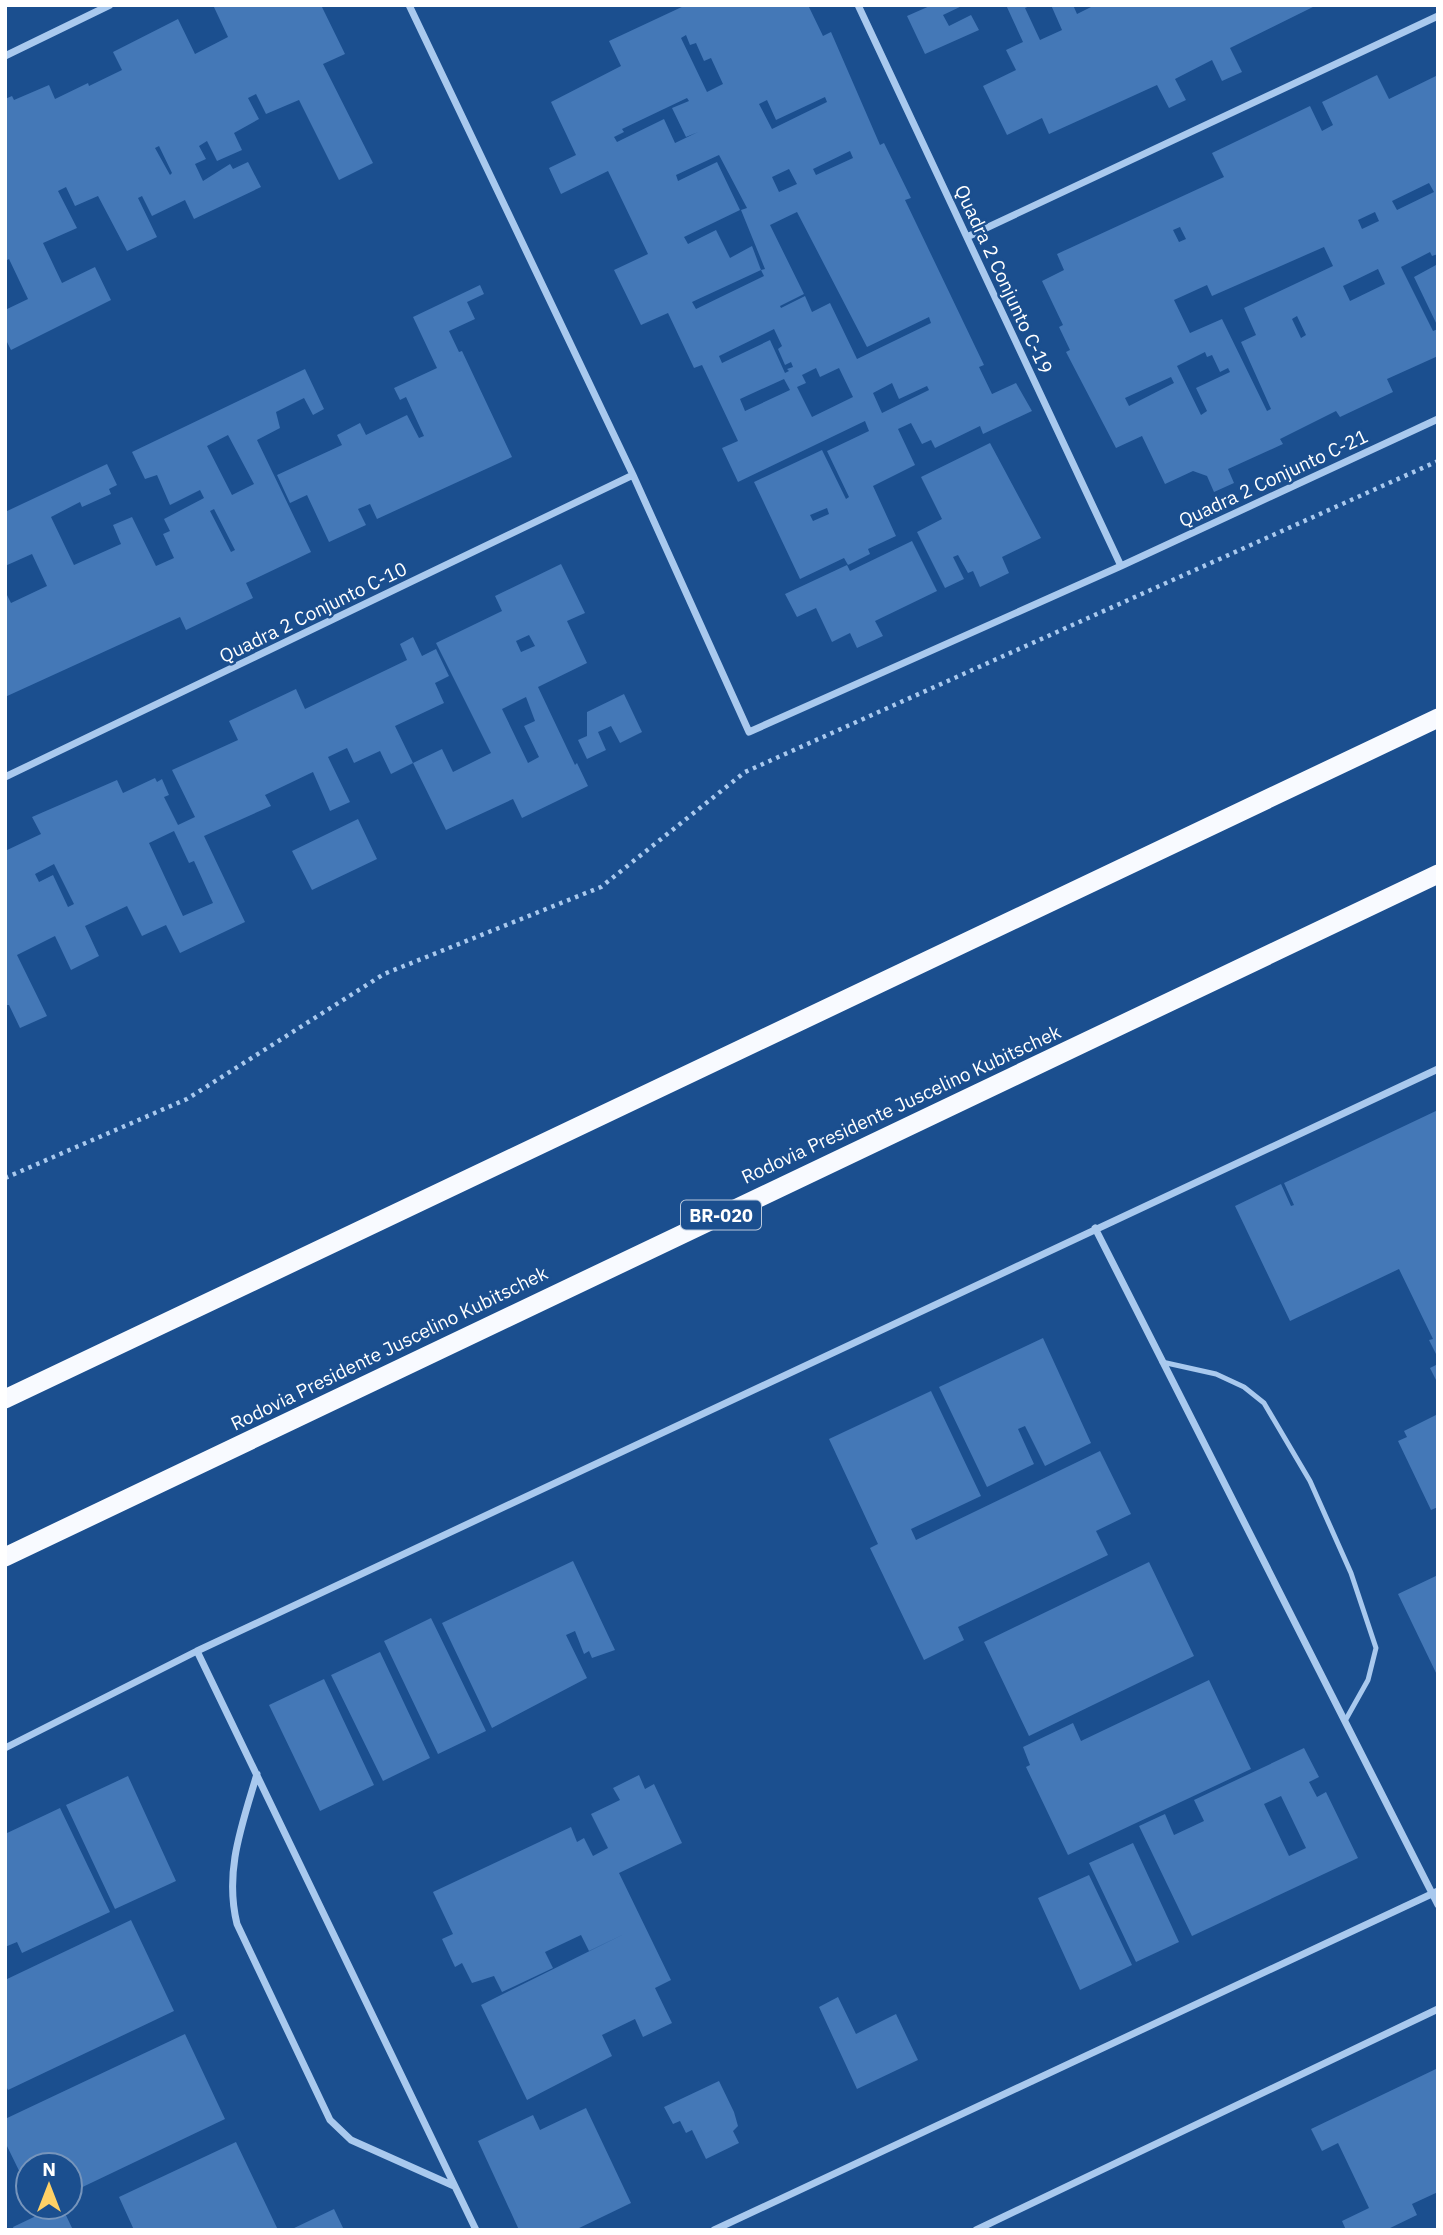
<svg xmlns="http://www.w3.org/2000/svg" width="1443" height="2235" font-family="'IBM Plex Sans',sans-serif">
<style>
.building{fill:#4478b7;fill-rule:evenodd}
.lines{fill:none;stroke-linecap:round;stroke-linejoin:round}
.path{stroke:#a9c9ee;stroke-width:4.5;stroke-dasharray:3.5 5;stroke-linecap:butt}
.service{stroke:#a9c9ee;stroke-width:5}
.minor{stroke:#a9c9ee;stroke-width:7}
.trunk{stroke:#f8faff;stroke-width:19}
.labels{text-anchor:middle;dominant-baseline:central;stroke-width:5;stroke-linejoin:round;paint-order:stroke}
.shield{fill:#1b4f8f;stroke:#bbcadd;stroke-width:2}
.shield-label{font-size:18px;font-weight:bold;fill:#fff}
.street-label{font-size:19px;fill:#fff;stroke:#1b4f8f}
</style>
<rect width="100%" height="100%" fill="#1b4f8f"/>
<!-- building -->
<path class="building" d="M213,5H321L345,54L323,64L373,163L339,180L299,100L266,114L256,94L248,98L259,119L234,133L242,150L217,161L207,141L199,146L206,159L195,164L203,181L230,164L233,169L248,162L261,187L194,219L185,200L152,216L142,196L138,198L157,237L127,251L98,196L75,206L66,187L58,191L77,228L43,243L62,283L95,267L111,300L11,350L5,338V310L28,299L9,259L5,261V99L12,96L14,100L49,85L55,99L88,83L89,86L122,70L113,52L178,19L195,54L228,37ZM159,146L172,173L170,175L155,148Z
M686,5H808L823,36L831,32L880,145L884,143L911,198L905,200L984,365L979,367L992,394L1016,383L1032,411L983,434L980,426L935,448L931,440L922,444L911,423L898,429L915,465L873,486L896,536L868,549L870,554L848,565L844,558L800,579L754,482L822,450L846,499L849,497L827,451L869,431L865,421L738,482L722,448L738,441L702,365L694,368L668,313L641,325L614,270L648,254L608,171L561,194L549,168L576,155L551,102L621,66L609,41ZM686,35L690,45L696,43L704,61L711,58L723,84L707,92L681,38ZM825,97L827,102L772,129L759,104L767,100L776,120ZM687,98L689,101L672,108L686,137L698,132L675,143L664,119L617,142L614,137L624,132L622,129ZM850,151L853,158L816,175L813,169ZM719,155L747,208L741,210L765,269L761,270L752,246L730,258L716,230L688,244L684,237L740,210L717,162L678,181L676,175ZM789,169L797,184L779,192L772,177ZM797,212L867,347L929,317L931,323L857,359L830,303L812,312L805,296L781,308L780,306L804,294L770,225ZM761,270L764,276L696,309L692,302ZM774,329L782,346L778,349L785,365L791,362L793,367L787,369L789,371L785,373L770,340L722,363L719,356ZM816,368L820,377L839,368L853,397L812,417L797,387L806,383L802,375ZM784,379L790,390L745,411L740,399ZM892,383L899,399L927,386L929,390L882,413L873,393ZM827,508L829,514L813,521L810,515Z
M932,5H964L943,15L949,26L971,15L979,30L925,54L907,16Z
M1006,5H1032L1025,8L1040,40L1062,30L1051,5H1073L1077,14L1095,5H1317L1230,48L1242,72L1222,81L1212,60L1175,79L1186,100L1169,108L1157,85L1049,134L1042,118L1007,135L983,86L1016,70L1006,50L1023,42Z
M1377,75L1389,99L1438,75V254L1432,256L1430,252L1401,267L1433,331L1438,329V356L1387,379L1393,392L1340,417L1336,411L1280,439L1283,444L1228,469L1234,483L1214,492L1207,476L1193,471L1165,484L1142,436L1116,448L1066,352L1070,350L1059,327L1063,325L1042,281L1064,270L1057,254L1224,177L1212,153L1310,106L1322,131L1333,125L1322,102ZM1429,183L1434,192L1397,210L1392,201ZM1375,212L1379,221L1362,229L1358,220ZM1180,227L1186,239L1179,242L1173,230ZM1324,247L1333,266L1244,308L1256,335L1241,342L1271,409L1267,411L1222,319L1190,333L1174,300L1207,285L1212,296ZM1378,269L1385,284L1350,301L1343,286ZM1297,316L1306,335L1301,338L1292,319ZM1205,352L1207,357L1212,355L1220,372L1228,368L1230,372L1196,388L1207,411L1201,415L1177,366ZM1171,377L1174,383L1129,406L1125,398Z
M1436,265L1438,268V327L1414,277Z
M480,285L484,294L467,302L475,319L449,331L459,352L462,351L512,457L377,519L370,504L358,509L366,525L329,542L307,495L290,503L277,475L342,445L337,435L360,423L366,435L407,415L419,438L424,436L406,397L400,400L394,388L437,368L413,317Z
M305,369L324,409L313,415L304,398L276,412L280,428L257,440L311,552L246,583L253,598L186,630L180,617L5,697V591L11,603L47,586L32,554L5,566V512L107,464L117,485L109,489L111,494L82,507L80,502L51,517L74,565L121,544L113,525L132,517L156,566L174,558L163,534L170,531L164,519L204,498L200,490L170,505L157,475L145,479L132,452ZM228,435L254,484L232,495L207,446ZM214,509L235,550L231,552L210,511Z
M990,443L1041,538L1002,557L1009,573L980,587L973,571L968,573L958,555L953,557L964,579L945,588L917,532L942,519L921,477Z
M912,541L937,591L875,621L883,636L857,648L850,633L832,642L816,608L797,617L785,594L847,565L850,571Z
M561,564L585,613L567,621L587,663L538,687L575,765L577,763L588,786L522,818L513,799L446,830L413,763L442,749L453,772L491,753L436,643L502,611L495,596ZM529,635L535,646L521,652L516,641ZM526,697L535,721L524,726L539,757L528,763L502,709Z
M413,637L422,656L436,649L449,676L435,683L444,703L395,726L413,763L391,774L380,751L354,763L347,748L328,757L350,802L330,811L313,772L265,795L271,806L204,836L245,922L180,953L166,925L142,936L127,906L85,926L99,956L71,970L55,936L17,955L47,1016L20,1028L9,1005H5V851L41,834L32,817L117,780L123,793L155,778L157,782L162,779L169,795L164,797L178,825L195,817L172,770L238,740L229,721L296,689L305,709L407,660L400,644ZM174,831L189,863L194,861L213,903L183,916L149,843ZM54,864L74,904L68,907L53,875L39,882L35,874Z
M624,694L642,732L620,743L611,726L598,732L606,750L587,759L578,740L587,736V712Z
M358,819L377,859L312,890L292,851Z
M1438,1110V1358L1429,1340L1433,1339L1399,1269L1290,1321L1235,1206L1281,1184L1291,1206L1294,1205L1284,1183Z
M1043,1338L1091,1443L1045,1466L1025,1426L1018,1429L1034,1464L987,1487L939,1387Z
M1438,1364V1384L1430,1368Z
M931,1391L981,1496L911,1529L916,1540L1100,1451L1131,1514L1096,1531L1108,1555L958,1627L964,1640L924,1660L870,1548L878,1544L829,1439Z
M1438,1414V1507L1431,1510L1398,1441L1407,1437L1404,1431Z
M573,1561L615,1650L592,1658L589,1651L584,1654L575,1631L566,1635L587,1678L492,1728L442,1623Z
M1149,1562L1194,1656L1029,1736L984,1642Z
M1438,1575V1677L1398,1594Z
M431,1618L486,1731L438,1754L384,1641Z
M380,1652L430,1758L383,1781L331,1675Z
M324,1679L374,1785L320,1811L269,1705Z
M1209,1680L1251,1769L1068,1855L1026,1767L1030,1765L1023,1747L1073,1723L1081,1741Z
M1304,1748L1319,1777L1309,1782L1317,1797L1326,1792L1358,1858L1192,1936L1139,1826L1165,1814L1174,1835L1204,1821L1194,1800ZM1281,1796L1306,1848L1289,1856L1264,1804Z
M639,1775L645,1789L654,1784L682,1843L619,1873L671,1980L655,1988L672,2023L643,2037L635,2019L602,2035L612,2056L527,2100L481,2005L624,1934L589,1951L581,1935L545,1952L553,1968L502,1992L494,1976L472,1983L462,1963L455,1967L442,1939L453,1934L433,1892L571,1827L577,1842L584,1838L593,1856L608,1848L591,1814L620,1800L613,1788Z
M128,1776L176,1881L115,1909L66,1805Z
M60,1808L110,1912L22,1953L17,1942L5,1947V1834Z
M1133,1843L1179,1942L1136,1962L1089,1863Z
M1089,1875L1132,1965L1080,1990L1038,1898Z
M131,1920L174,2011L8,2090L5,2084V1980Z
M838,1997L856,2034L896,2014L918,2060L857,2089L819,2007Z
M185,2034L225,2119L70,2193V2165H28V2189L5,2142V2119Z
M1438,2068V2192L1412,2204L1417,2215L1386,2230H1346L1342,2221L1369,2208L1338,2143L1322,2151L1311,2129Z
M719,2081L734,2112L738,2126L733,2131L739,2143L706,2159L692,2130L686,2133L680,2121L673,2124L664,2107Z
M586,2108L631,2203L575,2230H519L478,2141L533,2115L540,2130Z
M236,2142L278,2230H134L119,2197Z
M55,2207H62L73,2230H14L13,2227Z
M334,2209L344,2230H290Z"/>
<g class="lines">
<!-- path -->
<path class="path" d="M5,1178L187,1099L384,974L601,887L745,772L1438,461"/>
<!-- service -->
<path class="service" d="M1162,1362L1216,1374L1244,1387L1264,1403L1310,1481L1351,1573L1376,1648L1368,1680L1345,1721"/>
<!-- minor -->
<path class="minor" d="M409,5L633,475L749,732L1121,566L1438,419
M858,5L1121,566
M5,56L110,5
M967,237L1438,16
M5,777L633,475
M1095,1228L1438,1905
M197,1651L476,2230
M5,1748L197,1651L1438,1069
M257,1774C242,1825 224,1871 237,1924L330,2120L351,2140L454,2186
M714,2230L1438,1891
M976,2230L1438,2009"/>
<!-- trunk -->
<path class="trunk" d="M5,1399L1438,718
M5,1557L1438,874"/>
</g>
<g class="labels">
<!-- shield labels -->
<rect class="shield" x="681" y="1200.5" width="80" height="29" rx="5"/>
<g class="shield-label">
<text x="721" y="1215">BR-020</text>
</g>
<!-- street labels -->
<g class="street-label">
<text transform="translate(1004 279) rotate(65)">Quadra 2 Conjunto C-19</text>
<text transform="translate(1273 478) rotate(-25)">Quadra 2 Conjunto C-21</text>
<text transform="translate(313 612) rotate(-26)">Quadra 2 Conjunto C-10</text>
<text transform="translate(901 1104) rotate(-25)">Rodovia Presidente Juscelino Kubitschek</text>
<text transform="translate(389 1348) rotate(-26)">Rodovia Presidente Juscelino Kubitschek</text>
</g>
</g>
<!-- border -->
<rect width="1443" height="2235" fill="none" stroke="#ffffff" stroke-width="14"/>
<!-- north arrow -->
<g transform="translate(49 2186)"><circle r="33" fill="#1b4f8f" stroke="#7695bc" stroke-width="2"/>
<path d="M0-5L12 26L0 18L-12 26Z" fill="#ffd166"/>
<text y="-10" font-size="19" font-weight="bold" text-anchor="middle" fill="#ffffff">N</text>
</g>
</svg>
